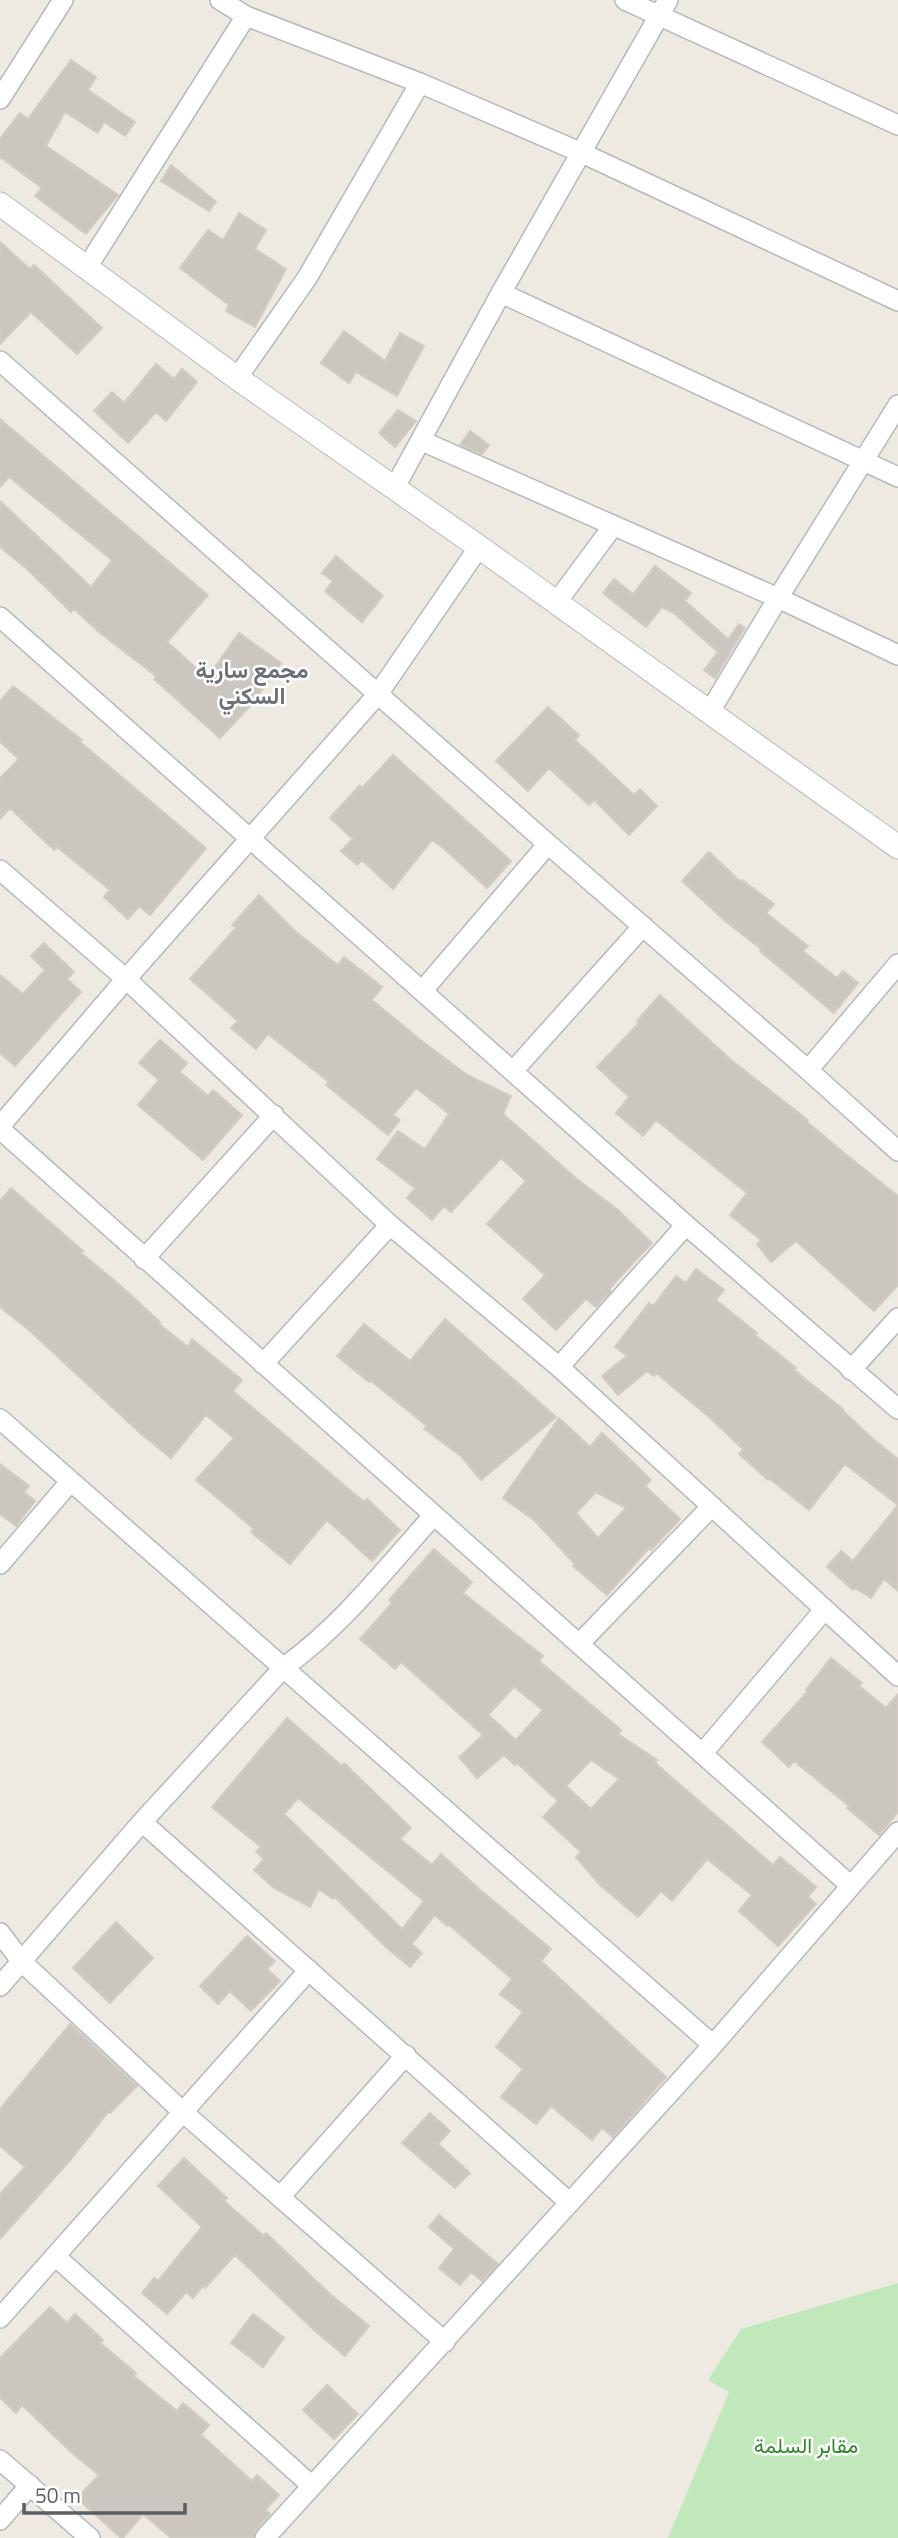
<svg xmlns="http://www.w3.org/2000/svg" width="898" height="2538" font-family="'Titillium Web',Vazirmatn,sans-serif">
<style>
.green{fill:#c0e8bb}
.building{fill:#cbc7c0;stroke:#d3cbbf;stroke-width:2;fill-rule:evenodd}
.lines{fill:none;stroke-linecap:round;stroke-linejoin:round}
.minor-casing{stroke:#b4b9bd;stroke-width:22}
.tertiary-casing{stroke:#b4b9bd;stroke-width:25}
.minor{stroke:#fff;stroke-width:19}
.tertiary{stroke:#fff;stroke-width:23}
.labels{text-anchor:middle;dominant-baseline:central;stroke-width:5;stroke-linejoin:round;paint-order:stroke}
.park-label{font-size:21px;fill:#33872e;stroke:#fff}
.neighbourhood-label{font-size:23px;font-weight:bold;fill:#6b7176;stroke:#fff}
</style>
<rect width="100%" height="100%" fill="#eeeae1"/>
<!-- green -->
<path class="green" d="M898,2283V2538H668L729,2392L708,2380L741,2329Z"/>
<!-- building -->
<path class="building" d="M71,60L96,77L88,90L135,122L125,136L104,122L98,133L65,112L46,146L118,195L86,234L35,196L42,188L0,157V139L20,113L28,119Z
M171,165L216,202L209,211L161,181Z
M239,213L266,230L255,249L286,269L255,327L226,311L229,305L180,268L208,230L223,240Z
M0,242L30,269L34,265L102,328L77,354L31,312L0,344Z
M344,331L385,361L400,333L424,346L397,396L356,372L349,383L321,363Z
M156,364L174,379L182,369L197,382L166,421L156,412L128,443L94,411L112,392L124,403Z
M398,410L416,421L395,447L379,433Z
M0,419L208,595L167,642L207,678L239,633L281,663L252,704L220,738L154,679L156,676L100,633L74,609L71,612L27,569L0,547V501L91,587L112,560L9,477L0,487Z
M470,431L489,445L482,454L460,445Z
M336,556L383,596L362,622L325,591L333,581L322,573Z
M655,566L691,593L685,601L728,639L739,624L745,628L715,678L704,670L718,652L675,614L662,607L646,627L603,593L614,579L633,594Z
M13,686L82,740L80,742L206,848L150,915L139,906L128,919L104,897L110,890L57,847L54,850L10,808L0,819V778L19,759L0,742V701Z
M548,707L579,735L575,740L634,795L640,789L657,806L629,835L594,800L589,805L549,768L528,791L496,761Z
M393,755L511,861L487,888L441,846L432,840L393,889L362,860L357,865L341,851L353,839L330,818L360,785L362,788Z
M709,852L741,882L742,880L774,904L766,913L808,946L803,951L837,978L843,971L858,983L834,1013L760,951L761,949L724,920L682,881Z
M259,895L296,932L338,965L344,957L382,987L372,1000L423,1042L467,1075L511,1096L503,1114L578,1180L618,1210L652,1243L609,1289L611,1291L596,1307L586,1299L556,1330L523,1299L545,1275L487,1224L526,1181L501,1158L451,1212L444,1206L432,1220L407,1198L415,1188L377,1159L398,1131L425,1149L449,1114L416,1088L393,1115L400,1120L388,1135L326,1085L329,1082L268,1034L256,1049L231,1028L238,1021L190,979L236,928L232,925Z
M44,943L74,972L67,979L81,992L15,1066L0,1053V975L23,994L45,970L31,956Z
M660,995L731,1060L808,1120L807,1122L849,1157L898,1196V1285L874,1311L796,1241L771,1262L757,1244L761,1240L730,1215L747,1193L656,1120L643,1136L616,1113L629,1097L597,1067L639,1023L637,1021Z
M160,1040L187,1063L180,1072L208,1096L213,1090L242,1115L203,1160L138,1105L159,1080L139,1063Z
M11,1188L83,1251L81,1253L121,1286L160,1322L158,1323L188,1347L192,1339L242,1380L233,1391L364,1502L367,1499L400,1530L372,1561L327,1520L290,1564L251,1532L254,1529L196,1480L234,1438L206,1415L171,1458L140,1433L30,1331L0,1307V1201Z
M696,1269L724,1290L716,1300L757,1333L755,1335L796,1368L794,1370L843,1409L842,1410L874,1440L898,1459V1591L884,1579L871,1598L855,1588L853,1590L827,1567L841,1551L853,1561L898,1505L845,1464L809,1510L770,1479L768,1480L739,1454L743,1449L709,1417L656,1373L654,1376L647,1371L618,1395L602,1376L627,1356L615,1347L649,1303L653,1306L676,1276L686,1283Z
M445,1319L556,1417L481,1480L461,1456L424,1429L427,1426L370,1380L369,1382L337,1356L364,1324L410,1361Z
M559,1418L590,1447L602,1433L615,1445L651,1480L645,1486L680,1519L651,1550L649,1548L607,1595L573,1566L575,1564L534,1520L503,1498ZM596,1492L626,1508L598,1538L576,1513Z
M0,1464L29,1486L24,1492L35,1501L16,1526L0,1514Z
M434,1549L472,1582L463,1593L543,1656L539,1661L621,1730L618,1734L657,1760L655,1763L773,1865L780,1857L816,1887L808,1897L816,1904L778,1946L739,1911L752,1895L707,1859L672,1901L661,1891L638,1917L600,1885L576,1857L581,1852L543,1817L558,1801L517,1763L515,1765L504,1755L477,1778L459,1757L483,1735L401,1662L395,1669L360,1639L392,1603L389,1600ZM514,1687L543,1710L516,1740L488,1715ZM591,1760L619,1779L591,1809L566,1786Z
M831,1658L862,1683L859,1686L886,1708L898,1694V1812L879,1835L847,1808L849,1806L794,1761L789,1767L762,1742L808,1691L806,1690Z
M287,1718L342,1766L344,1763L411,1828L400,1839L432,1865L441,1854L478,1888L551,1949L541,1961L666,2077L613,2137L602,2128L592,2140L551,2106L536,2124L501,2097L523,2069L496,2047L523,2012L500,1994L512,1979L448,1924L447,1926L435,1915L412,1944L422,1953L410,1967L387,1948L335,1897L333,1899L319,1889L310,1907L274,1888L254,1870L264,1859L256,1852L261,1847L212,1807ZM298,1798L424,1901L402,1929L284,1814Z
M116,1922L153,1958L110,2003L73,1968Z
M247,1936L275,1961L267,1969L280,1981L251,2011L230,1991L218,2004L200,1986Z
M70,2024L137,2086L110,2113L108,2112L71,2159L0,2239V2194L25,2167L0,2146V2109Z
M430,2113L450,2131L438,2144L470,2173L455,2188L402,2143Z
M184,2158L227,2198L224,2201L264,2236L266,2233L330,2294L369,2326L345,2356L314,2330L235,2255L205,2288L203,2286L193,2298L186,2292L167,2314L142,2293L154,2278L158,2281L202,2227L158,2186Z
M439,2215L498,2264L482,2281L471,2272L460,2285L439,2268L454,2249L429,2227Z
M50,2307L67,2323L75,2314L103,2340L100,2343L136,2373L134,2376L177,2411L183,2403L209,2425L201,2435L252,2481L257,2475L279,2495L265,2510L270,2514L256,2530L253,2538H171L143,2514L123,2538H121L77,2498L99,2475L72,2453L22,2405L16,2413L0,2398V2358Z
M253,2314L284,2338L263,2367L231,2343Z
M327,2385L358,2414L334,2439L303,2410Z"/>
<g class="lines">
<!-- minor casing -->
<g class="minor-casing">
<path id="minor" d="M220,0L246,16L420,83L582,153L898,301
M625,0L898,125
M0,99L63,0
M86,269L246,16
M501,293L898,477
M0,361L548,844L808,1070L898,1151
M237,378L307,278L420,83
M422,441L778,598L898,655
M395,487L501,293L668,0
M556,603L613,526
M0,617L686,1225L898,1409
M709,713L778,598L898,405
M0,870L126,979L390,1225L559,1367L898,1676
M423,990L548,844
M514,1070L643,926
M808,1070L898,964
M0,1126L126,979L378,694L479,547
M0,1129L851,1886
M144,1259L274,1115
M263,1364L390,1225
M559,1367L686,1225
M851,1370L898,1318
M0,1419L713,2045
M0,1564L70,1482
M579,1644L712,1506
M702,1754L824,1610
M142,1822L570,2203
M0,1933L22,1962L184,2113L445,2342
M0,1986L142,1822L284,1667C342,1626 387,1567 434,1515
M280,2197L406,2055
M55,2256L312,2486
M0,2318L309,1970
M0,2460L90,2538
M0,2520L30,2485
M265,2538L713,2045L898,1832"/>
</g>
<!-- tertiary casing -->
<g class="tertiary-casing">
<path id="tertiary" d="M0,204L237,378L479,547L898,847"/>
</g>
<!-- minor -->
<use href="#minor" class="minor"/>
<!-- tertiary -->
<use href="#tertiary" class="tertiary"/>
</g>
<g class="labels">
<!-- park labels -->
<g class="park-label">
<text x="806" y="2445">مقابر السلمة</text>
</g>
<!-- neighbourhood labels -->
<g class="neighbourhood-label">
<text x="252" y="669">مجمع سارية<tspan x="252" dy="26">السكني</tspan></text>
</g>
</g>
<!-- scale -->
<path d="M24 2503v10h161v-10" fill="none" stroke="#5a5f63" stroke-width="3.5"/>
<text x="35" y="2503" font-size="21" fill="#5a5f63" stroke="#ffffff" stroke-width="5" paint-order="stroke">50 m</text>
</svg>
